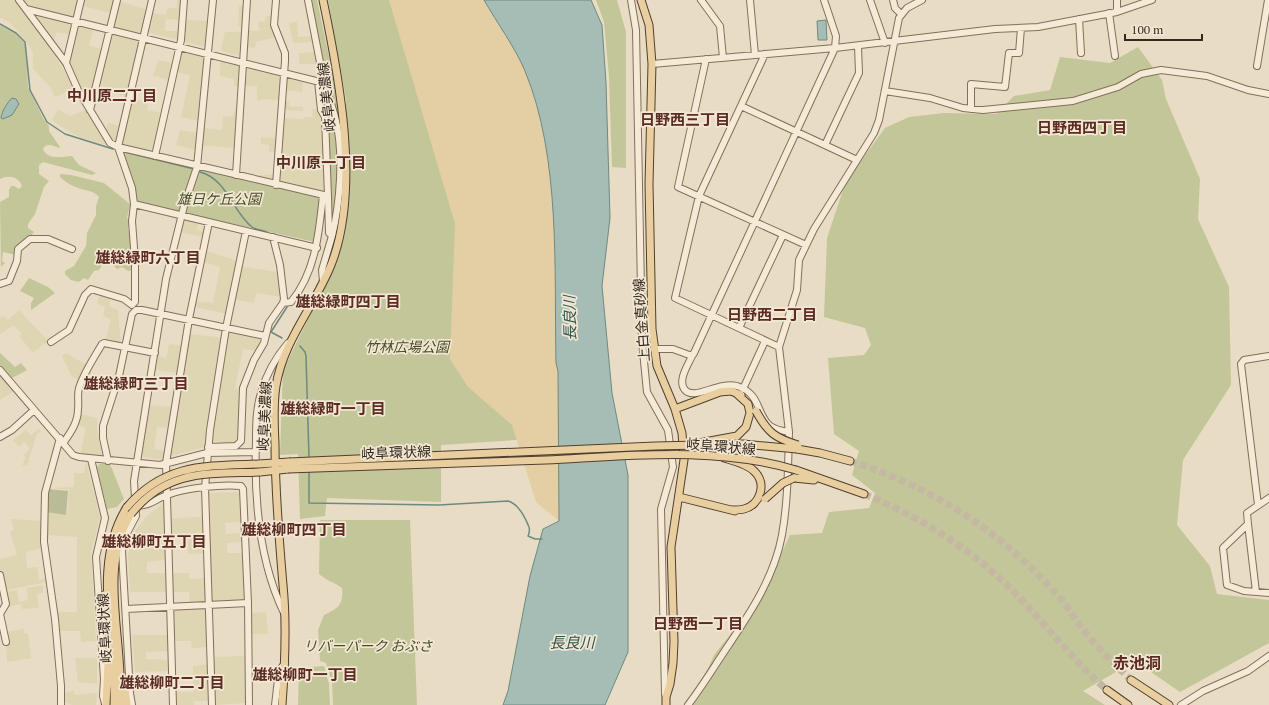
<svg xmlns="http://www.w3.org/2000/svg" width="1269" height="705" font-family="'PT Serif','Noto Sans JP',serif">
<style>
.farmland{fill:#ded5b2}
.green{fill:#c3c699}
.sand{fill:#e3cfa3}
.cemetery{fill:#b9bc97}
.water{fill:#a5bdb5;stroke:#6d8a82}
.lines{fill:none;stroke-linecap:round;stroke-linejoin:round}
.stream{stroke:#6d8a82;stroke-width:1.5}
.major-tunnel{stroke:#c5b8a3;stroke-width:7;stroke-dasharray:7 3.5;stroke-linecap:butt}
.minor-casing{stroke:#826f5c;stroke-width:8}
.major-casing{stroke:#503e30;stroke-width:9}
.minor{stroke:#f5ead6;stroke-width:6}
.major{stroke:#e9cf9f;stroke-width:7}
.major-bridge-casing{stroke:#503e30;stroke-width:9;stroke-linecap:butt}
.major-bridge{stroke:#e9cf9f;stroke-width:7}
.labels{text-anchor:middle;dominant-baseline:central;stroke-width:3.5;stroke-linejoin:round;paint-order:stroke}
.street-label{font-size:14px;fill:#34281f;stroke:#f2e7d3}
.park-label{font-size:14px;font-style:italic;fill:#464e27;stroke:#f2e7d3}
.neighbourhood-label{font-size:15px;font-weight:bold;fill:#5c2c22;stroke:#f2e7d3}
.water-label{font-size:15px;font-style:italic;fill:#2f524e;stroke:#f2e7d3}
.quarter-label{font-size:16px;font-weight:bold;fill:#5c2c22;stroke:#f2e7d3}
</style>
<rect width="100%" height="100%" fill="#e9dcc4"/>
<!-- farmland -->
<path class="farmland" d="M0,0H15L27,13L75,88L55,97L50,87L33,69V52L26,41L9,22L0,18Z
M22,0H78L73,25L93,30L89,45L106,51L119,1L148,10L127,96L111,93V88L95,84L89,106L69,64L75,36L57,32L53,42Z
M84,0H114L111,13L82,6Z
M177,0H182L180,20L166,19L165,31H184L185,20L208,21L205,47L147,32L153,13L165,15L168,8H177Z
M239,6H244L243,30L259,31L258,22L265,21L266,16H272L276,37L256,42L255,48L242,47L240,56L222,51L221,49L225,32H241V26H238Z
M297,22L298,37L312,36L313,42L293,43L289,23Z
M181,52L204,57L198,121L181,117L190,75L172,71L169,80L153,76L158,60L178,64Z
M315,52L317,64H299V53Z
M220,61L281,76L279,100L265,99L257,101V86H234V79L220,76Z
M286,78L303,82L302,92L285,90Z
M132,99L148,103L147,110L162,113L153,151L150,153L124,146L111,147L83,138L69,132L52,120L58,110L71,116L87,109L104,136L108,123L126,128Z
M285,101L289,102V106L303,107V111L285,110V118L304,119V117H313L312,109H318L323,128L324,189L320,192L252,176L279,174L281,153L269,152V145L261,144V137L282,139Z
M234,111H238L234,148L197,145L196,150L176,145L180,130L203,134L204,128L222,130L223,116L233,117Z
M183,219L199,222L197,230L204,232L203,237L179,232Z
M206,251L238,261V266L278,272L282,297L256,293L254,303L231,299L227,314L195,307L196,301L213,303L220,267L203,262Z
M100,293L111,296L109,306L118,310L121,344L105,341L111,319L103,316L105,307L97,304Z
M19,310L48,341L33,353L19,336L22,334L14,325L0,334V318L3,316L8,320Z
M229,331L263,338L257,351L243,349L235,388L241,390L239,439L233,443L213,441L205,447L171,456L189,334L227,338Z
M169,344L182,346L177,373L156,370L157,359L156,356L166,358Z
M66,353L88,366L81,380L72,377L62,356Z
M0,374L14,391L0,400Z
M149,405L172,407L169,428L157,427L154,449L165,451L162,460L139,456Z
M79,414L97,418V428L102,457L80,455L86,428L76,424Z
M39,429L41,431L36,436L27,466L22,465L26,458L24,456L30,448L24,442L19,447L13,440L26,430L31,435Z
M86,462L100,518L91,552L96,641L81,642L80,631H59L57,612H77V537L47,535V512L67,515L69,490L53,488L74,487V473H84Z
M240,492L242,522L225,523L226,534L243,533V542L227,543V553H244L245,600L211,602L210,553L188,554L187,535L170,536V519L209,516L208,493Z
M164,503L169,559L147,562V573H189V579L206,578V600L204,603H190L189,592H130L128,555L131,541L135,531L147,516Z
M11,519L43,521V548L26,552L27,568L37,567L39,580L47,578V582L6,590L0,570V559L17,555L10,532L14,530Z
M43,585V593L37,594L39,608L22,609L21,604L9,607L6,592L17,590L19,602L28,600L27,588Z
M205,608L207,610L208,647L192,648L191,641H174V609Z
M266,612L268,634H251L250,613Z
M24,629V633H28L31,658L7,662L6,632Z
M132,635H169V651L146,652V659L170,660V671L135,672Z
M246,656V703L215,705L213,657Z
M75,658H97V684L78,682Z
M208,664L210,701H194V705H176V692H193V666Z
M74,690L75,695L97,693L96,705H72L65,702V693Z"/>
<!-- green -->
<path class="green" d="M310,0H317L337,94L342,163L341,205L332,221L324,110L320,88L325,74Z
M328,0H396L546,438L441,445V502L327,498L325,516L300,519L298,454L280,455L283,370L329,277L345,234L348,167L346,99Z
M596,0H617L626,32V168L612,167L609,77L604,22Z
M0,25L16,34L26,45L28,87L43,118L49,126V131L60,147L59,148C53,146 47,142 43,149C47,160 62,157 72,156L79,165L96,173L92,175L43,162L39,165V174L49,181L44,187L35,214L28,224V228L34,232L16,255L3,252L2,261L5,263L1,267L0,202L9,197V190L11,186H14L19,189L22,186C18,176 9,175 0,179Z
M1138,47L1162,80L1166,99L1200,179L1198,219L1229,287L1231,385L1183,460L1177,525L1210,566L1217,594L1269,600V643L1180,692L1135,661L1083,691L1105,705H692L714,655L763,593L790,535L822,533L829,512L869,508L875,493L852,475L859,451L834,434L828,358L864,355L871,345L865,328L824,317L827,238L846,181L885,128L909,117L944,113L996,114L1014,96L1050,90L1060,57L1110,63Z
M122,152L320,197L315,242L138,203L132,176Z
M60,174L71,175L104,183L130,204L127,218L129,221L128,230L131,234L133,270L128,271L122,267L117,269L112,264L105,261L99,270L94,271L88,280L84,278L79,282L71,280L65,274V271L74,266L86,246L87,233L96,215V206L99,197C94,191 88,191 81,189C74,187 65,182 60,177Z
M29,278L48,287L55,293L31,310V303L34,298L20,291Z
M0,353L15,367L21,363L27,370L12,378L0,365Z
M99,464H110L124,499L117,507L107,509L97,468Z
M320,520H410L417,705H333L332,683L326,663L320,661L318,630L324,615C338,609 344,604 342,588C334,582 327,581 319,574Z
M324,666L329,684L330,705H298L299,668Z"/>
<!-- sand -->
<path class="sand" d="M389,0H484C497,23 515,47 525,71C561,158 554,270 556,363L558,371L559,521L536,502L512,425L468,387L450,359L455,224Z"/>
<!-- cemetery -->
<path class="cemetery" d="M48,489L68,491L66,515L46,512Z"/>
<!-- water -->
<path class="water" d="M484,0H591L602,25L606,83L610,218L602,286L612,393L628,475V652L605,705H503L508,691L530,576L543,529L559,521L558,371L556,363C554,270 561,158 525,71C515,47 497,23 484,0Z
M826,20L827,40H818L817,21Z
M12,98L16,99L19,104L12,115L3,119L1,118C2,111 7,103 12,98Z"/>
<g class="lines">
<!-- stream -->
<path class="stream" d="M0,24L16,33L25,42L30,90L47,122L65,134L113,149
M121,151L194,169
M200,172C227,179 232,211 252,227C256,230 262,230 267,232
M282,338L271,332L287,307
M300,346L305,352L306,356L309,458
M309,472V503L439,505L508,501C519,504 525,517 529,527C530,529 529,534 528,536L535,539H542"/>
<!-- major-tunnel -->
<path class="major-tunnel" d="M850,461C934,488 1001,531 1059,597C1067,605 1072,615 1079,624C1094,644 1112,662 1131,680
M864,494C920,517 970,548 1013,591C1045,623 1072,660 1107,690"/>
<!-- minor casing -->
<g class="minor-casing">
<path id="minor" d="M19,0L66,63L78,90L110,143L118,147L328,196L329,233L332,236L322,270L323,282
M276,0L274,25L285,53V61L276,185
M308,0L324,83
M631,0L636,30L642,341L647,392L668,430L673,467L661,509L665,694
M701,0L720,26L723,58
M750,0L755,55
M870,0L885,43
M893,0L895,8L901,14
M1117,0V12
M26,9L324,83C328,95 333,108 336,121C344,154 340,204 332,236
M1109,13L1115,56
M1079,19L1081,53
M765,54L699,196L675,298L779,347
M706,59L678,187L806,245
M66,63L81,0
M652,64L835,48L995,29L1038,27L1117,12L1152,0
M1257,66L1268,0
M318,81L321,110L325,117L328,196
M885,91L930,98L963,108L983,110L1073,101L1118,87L1141,74L1161,70L1207,76L1248,90L1269,94
M741,106L857,160
M971,109V84L1005,87L1009,53H1019L1021,28
M90,110L117,0
M825,145L859,73L858,46
M155,156L181,40L184,0
M236,175L247,0
M134,204L317,248
M0,284L9,281L17,261L18,249L30,239H48L72,249
M283,303L291,302C316,272 319,232 323,195
M739,328L783,235
M51,342L69,330L85,295L91,289L124,299L132,305L135,302V261L132,221L134,204L132,188L118,147L152,0
M654,349H673L692,356L694,353L835,48L836,36L824,0
M692,356C688,365 677,381 685,390C695,401 718,381 737,386C761,394 756,413 769,425C774,429 782,431 789,432L779,347L797,290L799,260L814,229L874,133L879,120L899,18L907,8L922,0
M0,370L73,455L79,457L160,465L207,453L255,452
M743,389L765,341
M0,437L12,430L34,410
M60,438L45,493L44,542L55,619L61,686V705
M64,442C71,432 78,422 78,409C79,401 77,395 79,388C84,372 94,358 102,344L104,343L155,353
M208,447L236,446L241,441L243,388L254,360L264,343L269,323L283,303L284,299L280,265L273,237
M91,459L105,518L96,557L104,679L103,696L105,704
M108,461L103,438V426L119,376L132,314L136,310H142L265,336
M1269,498L1247,513L1248,524L1223,548L1227,585L1244,591L1269,593
M1258,505L1241,364L1244,360L1269,356
M136,506C153,505 153,500 167,495C185,488 222,484 241,486L243,489L248,603L249,705
M1248,524L1256,592
M0,575L6,604L0,614L6,642
M126,609L248,603
M284,613C259,561 254,499 256,442C256,425 256,409 261,393C266,375 275,358 288,343
M132,705L130,693L122,551L126,535L136,516L134,481L166,279L184,206L197,167L213,0
M173,705L166,463L189,319L209,222
M212,705L205,488L210,430L226,328L246,231
M275,705L279,671L285,663
M688,705C701,688 712,670 724,652C748,616 774,579 782,535C788,501 788,467 789,432
M1181,705L1203,691L1248,671L1269,656"/>
</g>
<!-- major casing -->
<g class="major-casing">
<path id="major" d="M641,0L649,25L652,64L649,184L652,329L657,366L675,409L682,433L684,460L671,547L674,642L673,663L670,684L666,697V705
M675,409L720,392L731,391L741,395
M699,443L737,436L746,427L750,413L748,404L737,394
M797,449L820,453L850,461
M724,458C734,461 748,464 755,472C767,484 760,505 744,509C740,510 736,510 732,510
M259,464L289,462
M796,470L864,494
M260,472L288,469
M794,478L814,480
M679,497L735,511
M104,595L106,631
M1131,680L1169,705
M125,689L127,705
M1107,690L1128,705
M106,705L108,663
M114,705C117,640 90,566 127,507
M120,705C125,643 97,570 131,514
M282,705C285,665 287,625 283,585C279,538 275,492 275,444C274,425 273,405 276,386C283,341 314,307 331,265C361,190 339,76 323,0"/>
</g>
<!-- minor -->
<use href="#minor" class="minor"/>
<!-- major -->
<use href="#major" class="major"/>
<!-- major-bridge casing -->
<g class="major-bridge-casing">
<path id="major-bridge" d="M756,411C768,433 775,438 798,445
M289,462L655,446L743,444L797,449
M288,469C374,466 460,463 546,460C628,456 715,446 796,470
M765,499L783,483L794,478
M127,507C165,463 206,466 259,464
M131,514C167,469 208,474 260,472"/>
</g>
<!-- major-bridge -->
<use href="#major-bridge" class="major-bridge"/>
</g>
<g class="labels">
<!-- street labels -->
<g class="street-label">
<text transform="translate(326 97) rotate(-96)">岐阜美濃線</text>
<text transform="translate(641 320) rotate(-94)">上白金真砂線</text>
<text transform="translate(264 416) rotate(-87)">岐阜美濃線</text>
<text transform="translate(721 446) rotate(5)">岐阜環状線</text>
<text transform="translate(396 452) rotate(-2)">岐阜環状線</text>
<text transform="translate(104 628) rotate(-93)">岐阜環状線</text>
</g>
<!-- park labels -->
<g class="park-label">
<text x="219" y="198">雄日ケ丘公園</text>
<text x="407" y="346">竹林広場公園</text>
<text x="368" y="645">リバーパーク おぶさ</text>
</g>
<!-- neighbourhood labels -->
<g class="neighbourhood-label">
<text x="112" y="95">中川原二丁目</text>
<text x="685" y="119">日野西三丁目</text>
<text x="1082" y="127">日野西四丁目</text>
<text x="321" y="162">中川原一丁目</text>
<text x="148" y="257">雄総緑町六丁目</text>
<text x="348" y="301">雄総緑町四丁目</text>
<text x="772" y="314">日野西二丁目</text>
<text x="136" y="383">雄総緑町三丁目</text>
<text x="333" y="408">雄総緑町一丁目</text>
<text x="294" y="529">雄総柳町四丁目</text>
<text x="154" y="541">雄総柳町五丁目</text>
<text x="698" y="623">日野西一丁目</text>
<text x="305" y="674">雄総柳町一丁目</text>
<text x="172" y="682">雄総柳町二丁目</text>
</g>
<!-- water labels -->
<g class="water-label">
<text transform="translate(569 318) rotate(-91)">長良川</text>
<text x="572" y="642">長良川</text>
</g>
<!-- quarter labels -->
<g class="quarter-label">
<text x="1137" y="663">赤池洞</text>
</g>
</g>
<!-- scale -->
<path d="M1125 34v6h77v-6" fill="none" stroke="#34281f" stroke-width="2"/>
<text x="1131" y="34" font-size="12" fill="#34281f" stroke="#f2e7d3" stroke-width="3" paint-order="stroke">100 m</text>
</svg>
